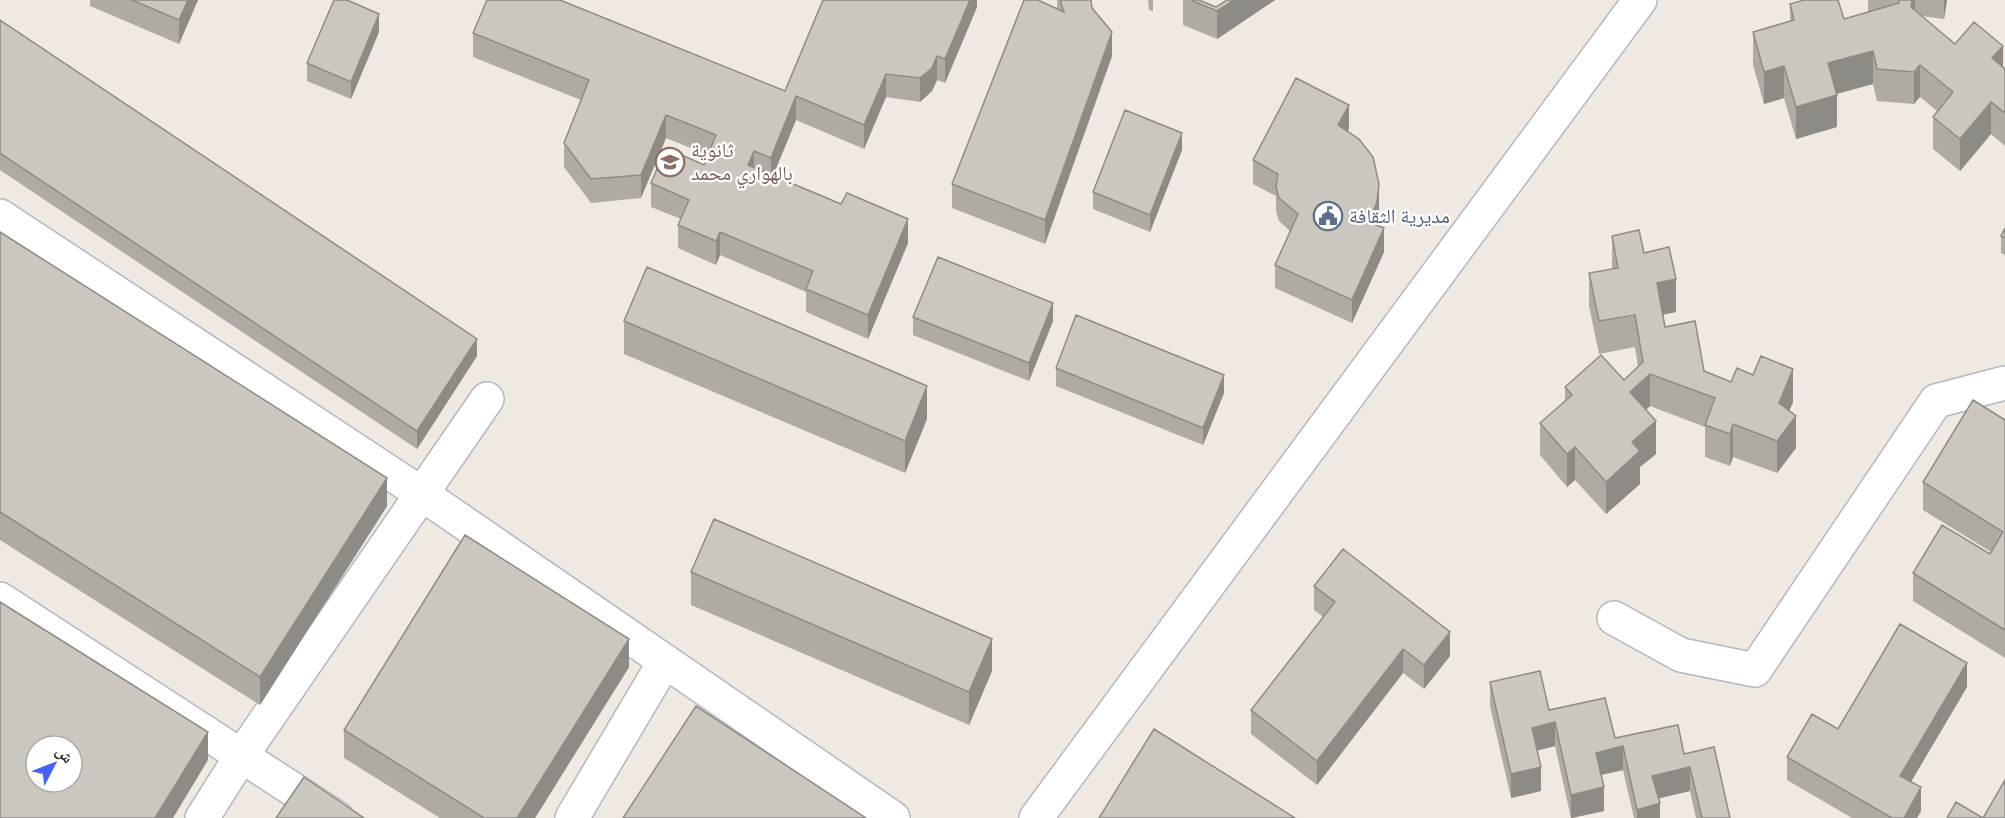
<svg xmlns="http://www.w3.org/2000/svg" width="2005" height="818" font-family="Roboto,'Noto Naskh Arabic',sans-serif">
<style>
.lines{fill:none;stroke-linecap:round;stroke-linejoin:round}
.street-casing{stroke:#b4b7c1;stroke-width:36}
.street{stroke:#fff;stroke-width:33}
.wall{fill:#afaba4}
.shaded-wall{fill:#8e8b86}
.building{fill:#cbc7bf;stroke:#8e8b86;stroke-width:1.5;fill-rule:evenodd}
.labels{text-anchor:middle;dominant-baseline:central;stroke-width:4.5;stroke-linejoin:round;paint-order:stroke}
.education-label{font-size:20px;fill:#785e54;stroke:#fff;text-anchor:start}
.service-label{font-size:20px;fill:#4e5e75;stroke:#fff;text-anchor:start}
</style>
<rect width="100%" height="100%" fill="#efe9e1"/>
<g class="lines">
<!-- street casing -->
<g class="street-casing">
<path id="street" d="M0,216L422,494L893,818
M0,599L337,818
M1614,618L1681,655L1755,670L1936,401L2005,383
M202,818L242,755L487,399
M572,818L665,661
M1036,818L1640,0"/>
</g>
<!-- street -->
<use href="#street" class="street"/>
</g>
<!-- wall -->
<path class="wall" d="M90,0H198L179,44L90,6Z
M977,0V7L945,83L937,80L932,91L920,102L886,97L864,149L796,120L773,175L908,243L868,339L806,312V292L720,255L716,265L678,248V225L681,219L651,207V183L704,165L708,155L666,138L641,198L591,203L564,167V143L581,100L473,57V33L785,91Z
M1057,0H1091L1092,8L1112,56L1045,244L952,208V184L1057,9Z
M1148,0H1153V11L1149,10Z
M1183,0H1199L1216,7L1227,0H1275L1217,39L1183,25Z
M1868,0H1947L1944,19L1921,16L1955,44L2005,69V146L1991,134L1960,171L1933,149V117L1937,111L1920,97L1914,104L1877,101L1873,84L1837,94V127L1796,139L1784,98L1764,104L1753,65V32L1790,22V4L1844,19L1868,12Z
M0,20L477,356L417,449L0,170Z
M379,32L351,99L307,81V63Z
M1349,129L1348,131L1379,208L1377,225L1384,252L1352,323L1275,288V265L1290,231L1279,221L1276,211V196L1253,184V160Z
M1182,150L1150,232L1093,209V192Z
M2005,228V255L2001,253V236Z
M0,232L387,506L260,705L0,540Z
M1612,236L1644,253L1676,312L1663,314L1665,327L1704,371L1731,382L1793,402L1789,411L1796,448L1777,473L1733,457L1730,466L1705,457V427L1650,406L1646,410L1656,454L1640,467V484L1606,514L1575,480L1567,487L1540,455V423L1565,402V387L1624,380L1638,367L1635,347L1599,354L1589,306V273L1612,269Z
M913,317L1053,321L1029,381L913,335Z
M624,321L927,419L905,473L624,354Z
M1056,368L1224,393L1203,445L1056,386Z
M2005,420V658L1913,601V573L1990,554L1991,552L1923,510V482Z
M691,572L992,671L969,725L691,605Z
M1314,586L1450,656L1424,689L1403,673L1317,785L1251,734V710L1323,617L1314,610Z
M629,667L535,818H440L344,758V730Z
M1490,682L1549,710L1615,738L1684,754L1730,818H1696L1690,791L1659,798L1660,818H1634L1623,770L1601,775L1604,811L1571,818L1555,746L1537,750L1541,791L1511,798L1490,706Z
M1967,687L1911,782L1921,811L1917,818H1852L1787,780V757L1838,729Z"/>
<!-- shaded-wall -->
<path class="shaded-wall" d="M188,0H198L179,44V20Z
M970,0H977V7L945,83V59Z
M1234,0H1275L1217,39V11Z
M1912,0H1915V15L1911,7Z
M1944,0H1947L1944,19Z
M379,14V32L351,99V82Z
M1112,32V56L1045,244V220Z
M2003,46V78L1992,58Z
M1873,51V84L1828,96V63Z
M937,56V80L932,91L920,102V78Z
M1920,65V97L1914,104V72Z
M1784,66V98L1764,104V72Z
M886,74V97L864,149V125Z
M1837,95V127L1796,139V107Z
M796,96V120L771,181V158Z
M1991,102V134L1960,171V139Z
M1349,105V129L1338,148V125Z
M666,115V138L641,198V175Z
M1182,133V150L1150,232V215Z
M754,151V174L748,165Z
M1379,184V208L1377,225L1369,222Z
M908,219V243L868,339V315Z
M1384,228V252L1352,323V300Z
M720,232V255L716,265V241Z
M1676,279V312L1657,316V283Z
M1053,303V321L1029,381V363Z
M477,339V356L417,449V431Z
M1793,369V402L1779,435V403Z
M1650,374V406L1630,425V392Z
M1224,375V393L1203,445V428Z
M927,386V419L905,473V441Z
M1796,416V448L1777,473V441Z
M1656,421V454L1640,467V484L1606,514V482L1632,442Z
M1733,424V457L1730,466V434Z
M1575,447V480L1567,487V454Z
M387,478V506L260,705V677Z
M1450,632V656L1424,689V665Z
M629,639V667L535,818H517Z
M992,639V671L969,725V692Z
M1403,649V673L1317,785V761Z
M1967,663V687L1900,800V776Z
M1555,722V746L1532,752V728Z
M208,732V760L173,818H155Z
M1623,746V770L1596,776V753Z
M1541,767V791L1511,798V774Z
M1690,767V791L1652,800V776Z
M1604,787V811L1571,818V795Z
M1921,787V811L1917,818H1904Z
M1660,803V818H1637V810Z"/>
<!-- building -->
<path class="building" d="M132,0H188L179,20Z
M334,0H347L379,14L351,82L307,63Z
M487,0H560L785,91L823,0H970L945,59L937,56L932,68L920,78L886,74L864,125L796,96L771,158L754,151L748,165L841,204L847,193L908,219L868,315L806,289L813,271L720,232L716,241L678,225L689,200L651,183L666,148L704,165L716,135L666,115L641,175L591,179L564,143L589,80L473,33Z
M1024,0H1038L1064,12L1060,0H1091L1092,8L1112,32L1045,220L952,184Z
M1191,0H1199L1216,7L1227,0H1234L1217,11Z
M1804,0H1838L1844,19L1899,3V0H1912L1911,7L1955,44L1974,22L2003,46L1992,58L2005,69V113L1991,102L1960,139L1933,117L1953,92L1920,65L1914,72L1877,69L1873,51L1828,63L1837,95L1796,107L1784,66L1764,72L1753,32L1794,20L1790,4Z
M0,20L477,339L417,431L0,153Z
M1296,78L1349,105L1338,125L1359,139L1373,157L1379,184L1377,202L1369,222L1384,228L1352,300L1275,265L1298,214L1279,198L1276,187L1278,174L1253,160Z
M1125,110L1182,133L1150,215L1093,192Z
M2005,228V238L2001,236Z
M1639,230L1644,253L1669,247L1676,279L1657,283L1665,327L1695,321L1704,371L1731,382L1737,368L1753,375L1761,356L1793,369L1779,403L1796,416L1777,441L1733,424L1730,434L1705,425L1715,398L1650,374L1630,392L1656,421L1632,442L1640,451L1606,482L1575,447L1567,454L1540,423L1572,395L1565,387L1601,355L1624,380L1643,362L1635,315L1599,321L1589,273L1618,268L1612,236Z
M0,232L387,478L260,677L0,512Z
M938,257L1053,303L1029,363L913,317Z
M647,267L927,386L905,441L624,321Z
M1076,315L1224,375L1203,428L1056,368Z
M1973,400L2005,420V630L1913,573L1942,525L1990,554L2003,532L1923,482Z
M714,519L992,639L969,692L691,572Z
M465,535L629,639L517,818H484L344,730Z
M1343,549L1450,632L1424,665L1403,649L1317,761L1251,710L1335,602L1314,586Z
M0,602L208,732L155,818H0ZM36,746H72V782H36Z
M1900,624L1967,663L1900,776L1921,787L1904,818H1892L1787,757L1812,714L1838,729Z
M1540,671L1549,710L1605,698L1615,738L1678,725L1684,754L1714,747L1730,818H1702L1690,767L1652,776L1660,803L1637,810L1623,746L1596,753L1604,787L1571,795L1555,722L1532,728L1541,767L1511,774L1490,682Z
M696,706L866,818H623Z
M1154,729L1295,818H1099Z
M304,777L364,818H276Z
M2005,780V818H1947L1956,802L1983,818Z"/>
<!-- icons -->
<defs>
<g id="school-ring" transform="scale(1.5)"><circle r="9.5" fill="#fff" stroke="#8d6e63" stroke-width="1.5"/><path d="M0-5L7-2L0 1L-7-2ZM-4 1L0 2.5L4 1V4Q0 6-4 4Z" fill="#8d6e63"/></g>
<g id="civic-ring" transform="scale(1.5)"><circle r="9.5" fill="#fff" stroke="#5c6f8a" stroke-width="1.5"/><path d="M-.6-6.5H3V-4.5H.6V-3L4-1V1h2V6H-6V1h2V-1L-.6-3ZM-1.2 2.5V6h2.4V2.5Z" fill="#5c6f8a"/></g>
</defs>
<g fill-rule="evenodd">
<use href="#school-ring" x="670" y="162"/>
<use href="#civic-ring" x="1328" y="216"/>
</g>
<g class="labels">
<!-- education labels -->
<g class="education-label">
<text x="691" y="150">ثانوية<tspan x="691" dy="23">بالهواري محمد</tspan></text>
</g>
<!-- service labels -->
<g class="service-label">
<text x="1349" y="216">مديرية الثقافة</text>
</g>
</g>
<!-- north arrow -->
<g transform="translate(54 764) rotate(48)"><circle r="28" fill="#ffffff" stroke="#ababab" stroke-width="1.5"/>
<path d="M0-4.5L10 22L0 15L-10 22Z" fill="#4264fb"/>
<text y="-9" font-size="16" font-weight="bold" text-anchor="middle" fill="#2e2e2e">ش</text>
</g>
</svg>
